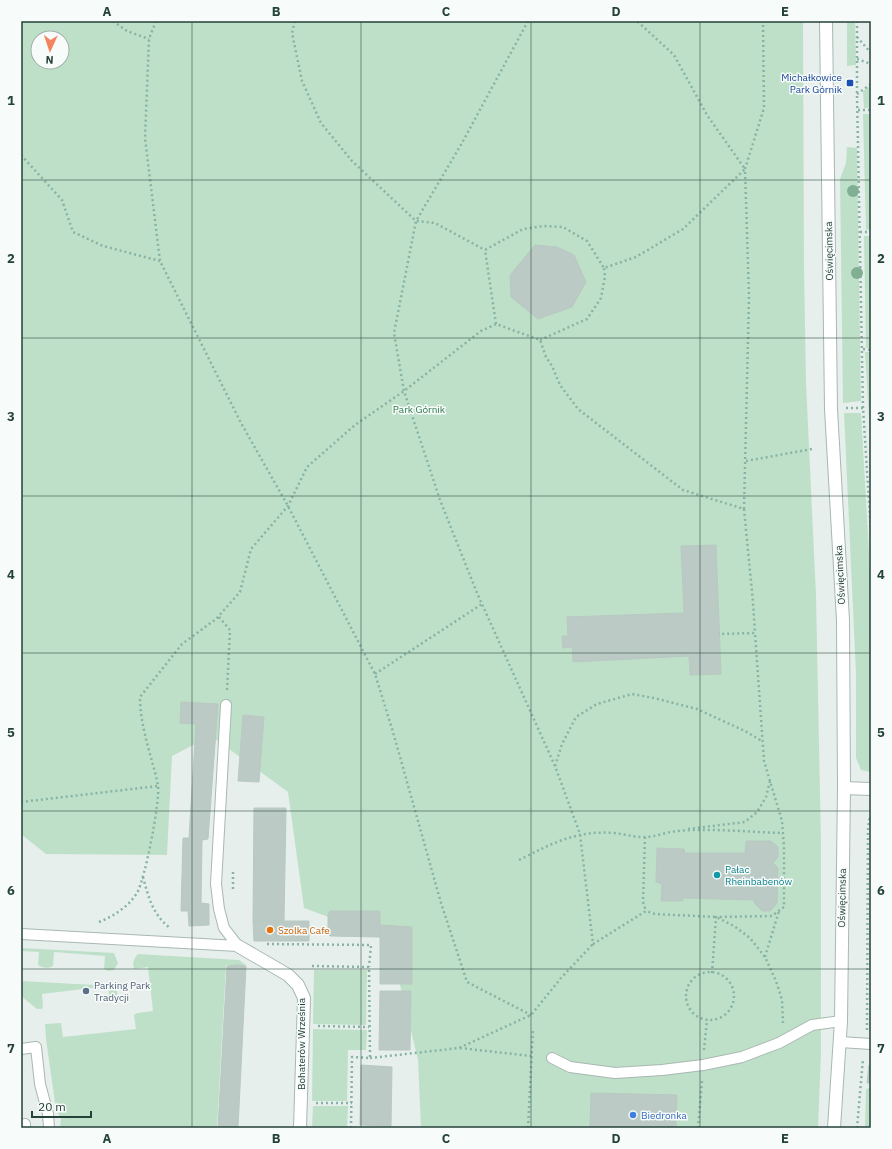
<svg xmlns="http://www.w3.org/2000/svg" width="892" height="1149" font-family="'IBM Plex Sans',sans-serif">
<style>
.green{fill:#bfe0c8;fill-rule:evenodd}
.building{fill:#bbcac4;stroke:#b8c9c2}
.lines{fill:none;stroke-linecap:round;stroke-linejoin:round}
.service-casing{stroke:#a8b8b2;stroke-width:12}
.minor-casing{stroke:#a8b8b2;stroke-width:14}
.tertiary-casing{stroke:#a8b8b2;stroke-width:14}
.path{stroke:#86b3a5;stroke-width:2.5;stroke-dasharray:2 3;stroke-linecap:butt}
.service{stroke:#fff;stroke-width:10}
.minor{stroke:#fff;stroke-width:12}
.tertiary{stroke:#fff;stroke-width:12}
.tree{fill:#80af93}
.grid{fill:none;stroke:#24423a;stroke-width:1;stroke-opacity:0.55}
.transit-dot{fill:#1a4fb4;stroke:#f7fbf9;stroke-width:1.5}
.culture-dot{fill:#0f9aa8;stroke:#f7fbf9;stroke-width:1.5}
.food-dot{fill:#e8710a;stroke:#f7fbf9;stroke-width:1.5}
.service-dot{fill:#5c6f8a;stroke:#f7fbf9;stroke-width:1.5}
.shop-dot{fill:#3f7fe0;stroke:#f7fbf9;stroke-width:1.5}
.labels{text-anchor:middle;dominant-baseline:central;stroke-width:3;stroke-linejoin:round;paint-order:stroke}
.transit-label{font-size:10px;fill:#164399;stroke:#f7fbf9;text-anchor:end}
.street-label{font-size:10px;fill:#24423a;stroke:#f7fbf9}
.park-label{font-size:10px;fill:#2d7a4b;stroke:#f7fbf9}
.culture-label{font-size:10px;fill:#0d838f;stroke:#f7fbf9;text-anchor:start}
.food-label{font-size:10px;fill:#c56008;stroke:#f7fbf9;text-anchor:start}
.service-label{font-size:10px;fill:#4e5e75;stroke:#f7fbf9;text-anchor:start}
.shop-label{font-size:10px;fill:#366cbe;stroke:#f7fbf9;text-anchor:start}
.neatline{fill:none;stroke:#24423a;stroke-width:1.5}
.grid-label{font-size:13px;text-anchor:middle;font-weight:bold;fill:#24423a}
</style>
<rect width="100%" height="100%" fill="#e6efeb"/>
<!-- green -->
<path class="green" d="M21,21H803L804,268L806,383L816,595L821,843V1053L818,1128H421L418,1060L389,939L304,908L288,792L211,736L172,756L167,855L46,854L21,834ZM38,38H62V62H38Z
M847,21H855L856,65L847,66Z
M871,85V108H864L863,91Z
M863,114H871V229L866,230Z
M847,147L857,148L861,401L843,403L840,179L846,163Z
M864,236H871V348H866Z
M865,352H871V452Z
M844,413H861L871,586V772L861,770L856,758V674Z
M21,948L114,953L118,963L114,970L108,971L104,969L105,956L54,952L53,966C48,969 42,968 38,965L39,952L21,951Z
M138,954L239,960L246,965H226L217,1128H60L61,1118L56,1110L46,1039L45,1024L61,1023L63,1037L136,1029L134,1015L137,1013L153,1011L148,967L134,969C132,963 134,958 138,954Z
M314,970H367L366,1025L313,1024Z
M21,981L113,986C118,990 118,993 117,999L114,1002L110,1001L108,986L42,994L43,1006L42,1009H37L21,996Z
M313,1029L367,1030L366,1050H348L347,1101H312Z
M871,1088V1128H865L866,1089Z
M313,1106H348L347,1128H312Z"/>
<!-- building -->
<path class="building" d="M535,245L557,247L574,255L586,282L572,307L538,319L511,297L510,275Z
M716,545L721,674L690,675L689,656L573,662L572,647L563,648L562,636H568L567,617L684,613L681,546Z
M181,702L218,704L208,839L202,840L201,903L209,904V925L189,926L188,911H181L183,838H189L196,724L180,723Z
M243,715L264,717L259,782L238,781Z
M254,808H286L284,921H253Z
M746,841H771L778,847V857L773,863L778,868L777,903L770,911H762L755,904L754,900L683,898V901H661L662,884L656,882L657,848L684,849L685,853H745Z
M330,911H380V937L330,936L328,934V915Z
M253,921H309V941H254Z
M380,925L412,927V984H380Z
M237,965L246,966L238,1128H218L227,966Z
M380,991H411L410,1050H379Z
M361,1065L392,1067L391,1126L360,1125Z
M869,1065H871V1083H867Z
M591,1093L677,1095L676,1128H590Z"/>
<g class="lines">
<!-- service casing -->
<g class="service-casing">
<path id="service" d="M226,705L216,884L219,909L224,928L238,946
M21,934L238,946
M840,1042L871,1044
M21,1049L36,1047L40,1084L48,1114L49,1128
M552,1058L570,1067L615,1073L662,1070L703,1065L742,1057L779,1043L812,1025L841,1021
M25,1124V1128"/>
</g>
<!-- minor casing -->
<g class="minor-casing">
<path id="minor" d="M844,788L871,789
M238,946L288,975L298,985L304,998L300,1128"/>
</g>
<!-- tertiary casing -->
<g class="tertiary-casing">
<path id="tertiary" d="M826,21L831,409L843,620L844,788L841,1021L834,1128"/>
</g>
<!-- path -->
<path class="path" d="M113,21L127,31L149,39
M156,21L149,39L145,138L160,261L241,423L288,506L375,674L393,732L441,903L467,982L531,1015
M295,21L292,33L302,81L321,123L352,161L416,221L435,223L485,250
M528,21L462,143L416,221L394,333L404,391L440,500L477,593L555,766L580,834L593,944L646,911L655,914L716,917L734,926L750,938L765,957L776,981L782,1000L783,1023
M857,21V94L863,408L871,533
M857,37L871,53
M857,59L871,64
M857,94L871,84
M858,110H871
M21,155L62,200L73,232L103,246L160,261
M860,232H871
M496,324L485,250L523,229L544,226L563,227L587,241L604,268L636,257L683,229L745,169L707,115L674,55L637,21
M540,340L587,319L601,298L605,276L604,268
M863,349L871,350
M846,408H863
M746,461L812,449
M744,509L753,602L755,633
M219,617L230,630L227,690
M375,674L482,604
M555,766L562,744L576,717L597,704L632,694L654,698L697,709L745,731L762,741
M21,802L158,786
M688,829L745,822L757,812L766,797L770,781
M645,837L643,902L646,911
M519,860C551,844 576,830 614,833C624,834 633,837 644,837C655,837 666,832 677,831C712,828 748,832 783,833
M143,877C148,896 153,915 169,927
M233,889V872
M99,922C114,916 128,907 137,893C145,879 160,803 158,786C157,779 155,772 153,765C147,743 140,720 140,697L182,644L216,619L240,592L251,549L288,506L307,467L355,425L404,391L481,331L496,324L540,340L546,357L552,366L560,385L578,409L683,490L744,509L749,297L745,169L764,108L763,21
M267,944L371,945L369,967
M765,957L779,911
M312,966L369,967L370,1058L352,1057L351,1128
M686 996a24 24 0 1 1 48 0a24 24 0 1 1-48 0Z
M712,973L716,917L772,916L784,907V847L782,821L764,761L755,633L719,634
M318,1026L369,1027
M867,1030L868,831L869,820L871,817
M460,1048L531,1056
M704,1050L707,1020
M370,1058L459,1048L531,1015L561,978L593,944
M316,1103H352
M528,1128L533,1029
M698,1128L702,1081
M857,1128L863,1059"/>
<!-- service -->
<use href="#service" class="service"/>
<!-- minor -->
<use href="#minor" class="minor"/>
<!-- tertiary -->
<use href="#tertiary" class="tertiary"/>
</g>
<!-- trees -->
<g class="tree">
<circle cx="853" cy="191" r="6"/>
<circle cx="857" cy="273" r="6"/>
</g>
<!-- grid -->
<path class="grid" d="M192,21V1128M361,21V1128M531,21V1128M700,21V1128M21,180H871M21,338H871M21,496H871M21,653H871M21,811H871M21,969H871"/>
<!-- markers -->
<rect class="transit-dot" x="846" y="79" width="8" height="8" rx="2"/>
<circle class="culture-dot" cx="717" cy="875" r="4"/>
<circle class="food-dot" cx="270" cy="930" r="4"/>
<circle class="service-dot" cx="86" cy="991" r="4"/>
<circle class="shop-dot" cx="633" cy="1115" r="4"/>
<g class="labels">
<!-- transit labels -->
<g class="transit-label">
<text x="842" y="77">Michałkowice<tspan x="842" dy="12">Park Górnik</tspan></text>
</g>
<!-- street labels -->
<g class="street-label">
<text transform="translate(829 251) rotate(-91)">Oświęcimska</text>
<text transform="translate(840 575) rotate(-93)">Oświęcimska</text>
<text transform="translate(842 898) rotate(-89)">Oświęcimska</text>
<text transform="translate(301 1044) rotate(-90)">Bohaterów Września</text>
</g>
<!-- park labels -->
<g class="park-label">
<text x="419" y="409">Park Górnik</text>
</g>
<!-- culture labels -->
<g class="culture-label">
<text x="725" y="869">Pałac<tspan x="725" dy="12">Rheinbabenów</tspan></text>
</g>
<!-- food labels -->
<g class="food-label">
<text x="278" y="930">Szolka Cafe</text>
</g>
<!-- service labels -->
<g class="service-label">
<text x="94" y="985">Parking Park<tspan x="94" dy="12">Tradycji</tspan></text>
</g>
<!-- shop labels -->
<g class="shop-label">
<text x="641" y="1115">Biedronka</text>
</g>
</g>
<!-- border -->
<rect width="892" height="1149" fill="none" stroke="#f7fbf9" stroke-width="44"/>
<!-- north arrow -->
<g transform="translate(50 50) rotate(183)"><circle r="19" fill="#f7fbf9" stroke="#a3b1ad"/>
<path d="M0-3L7 15L0 10L-7 15Z" fill="#f4845f"/>
<text y="-6" font-size="11" font-weight="bold" text-anchor="middle" fill="#24423a">N</text>
</g>
<!-- scale -->
<path d="M32 1111v6h59v-6" fill="none" stroke="#24423a" stroke-width="2"/>
<text x="38" y="1111" font-size="12" fill="#24423a" stroke="#f7fbf9" stroke-width="3" paint-order="stroke">20 m</text>
<rect x="22" y="22" width="848" height="1105" class="neatline"/>
<g class="grid-label">
<text x="107" y="16">A</text>
<text x="276" y="16">B</text>
<text x="446" y="16">C</text>
<text x="616" y="16">D</text>
<text x="785" y="16">E</text>
<text x="11" y="105">1</text>
<text x="881" y="105">1</text>
<text x="11" y="263">2</text>
<text x="881" y="263">2</text>
<text x="11" y="421">3</text>
<text x="881" y="421">3</text>
<text x="11" y="579">4</text>
<text x="881" y="579">4</text>
<text x="11" y="737">5</text>
<text x="881" y="737">5</text>
<text x="11" y="895">6</text>
<text x="881" y="895">6</text>
<text x="11" y="1053">7</text>
<text x="881" y="1053">7</text>
<text x="107" y="1143">A</text>
<text x="276" y="1143">B</text>
<text x="446" y="1143">C</text>
<text x="616" y="1143">D</text>
<text x="785" y="1143">E</text>
</g>
</svg>
